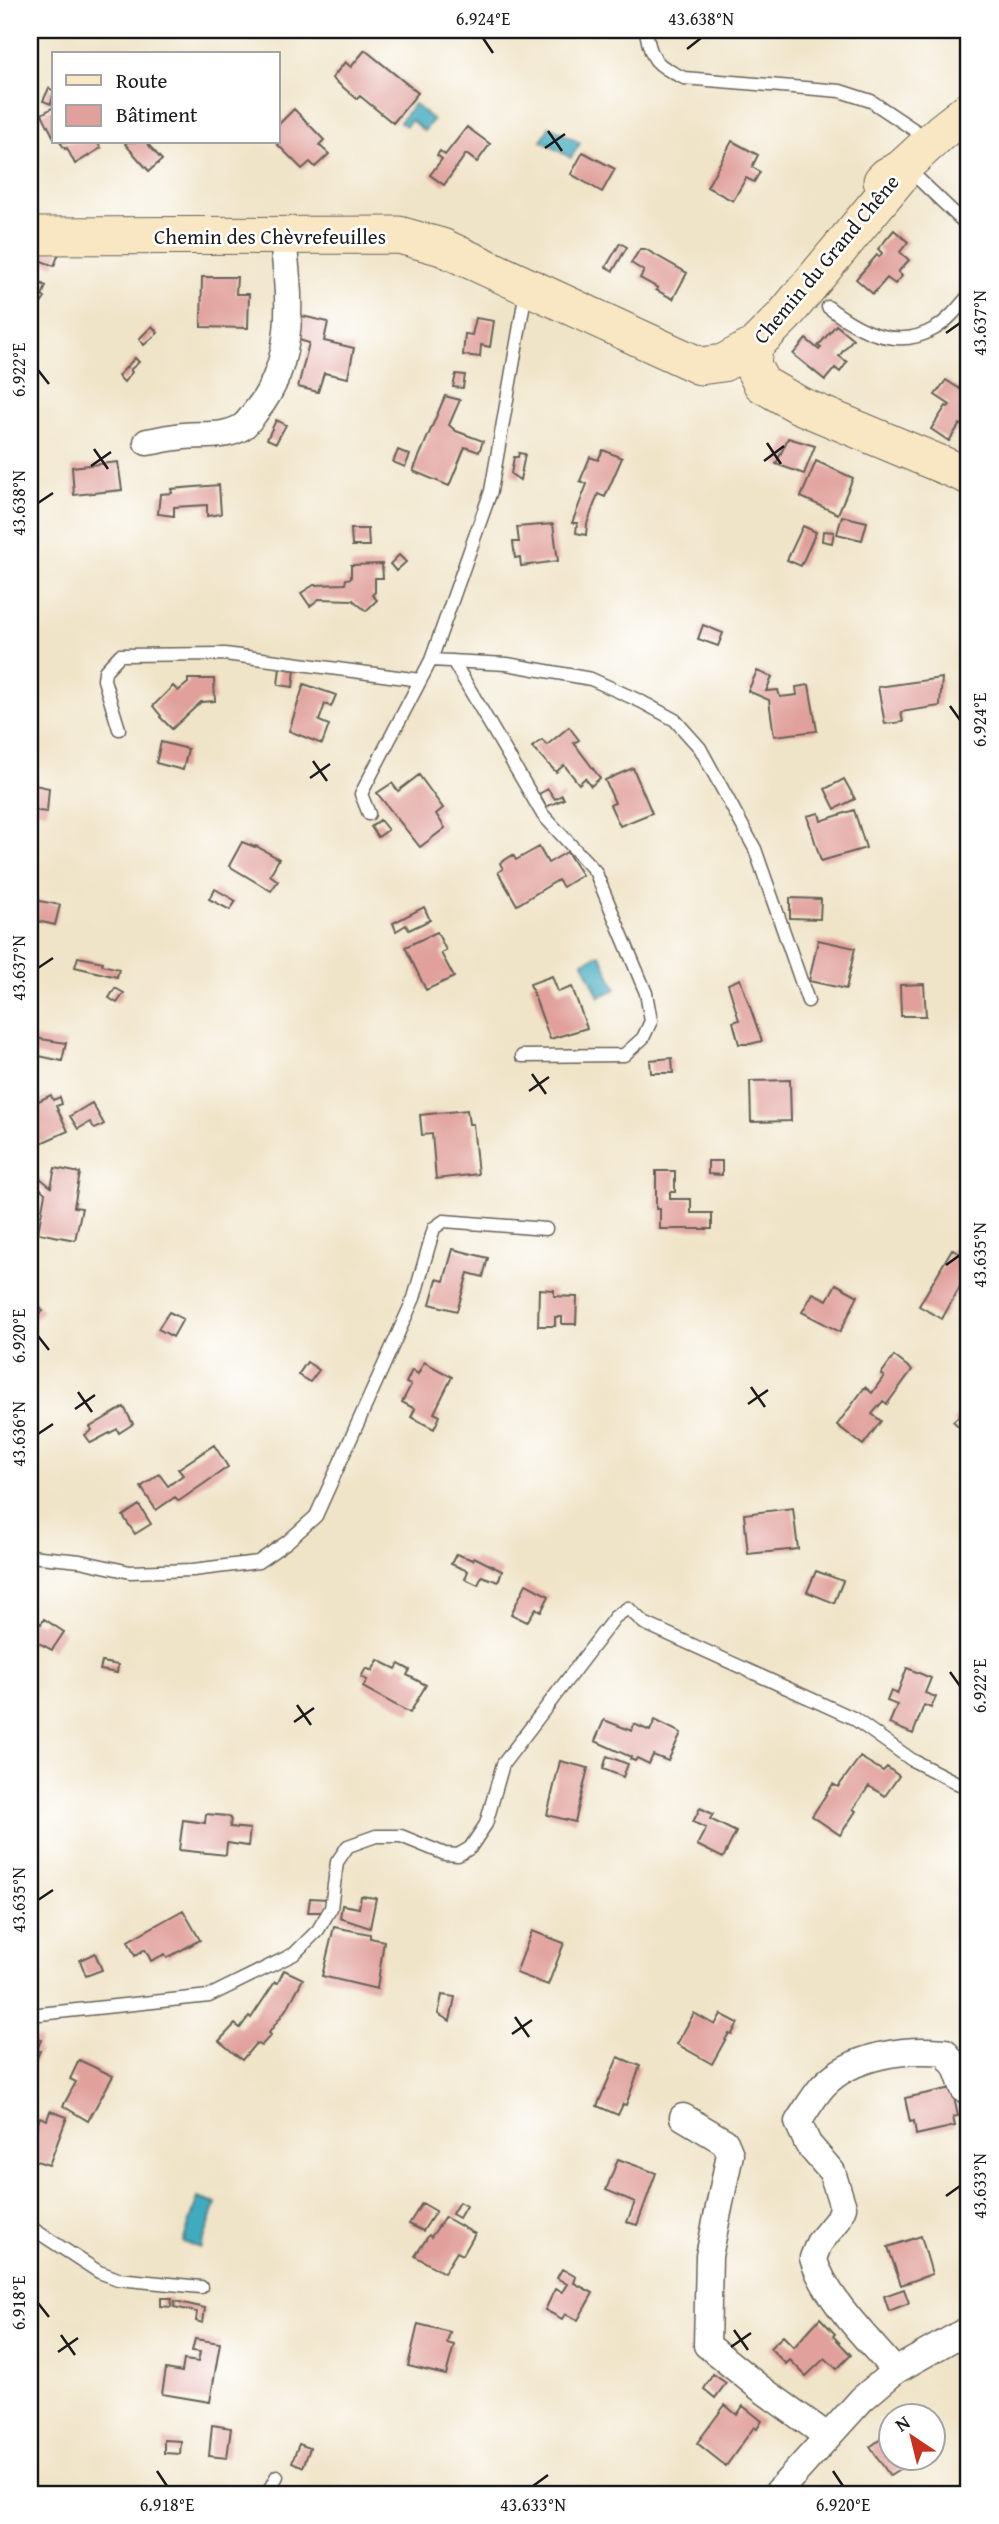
<svg xmlns="http://www.w3.org/2000/svg" width="999" height="2524" font-family="'Gentium Book Plus',serif">
<style>
.water{fill:#3faabf;stroke:#2e636e;stroke-width:2}
.building{fill:#e1a09b}
.lines{fill:none;stroke-linecap:round;stroke-linejoin:round}
.lane-casing{stroke:#666258;stroke-width:15}
.street-casing{stroke:#666258;stroke-width:29}
.secondary-casing{stroke:#666258;stroke-width:39}
.lane{stroke:#fff;stroke-width:12}
.street{stroke:#fff;stroke-width:26}
.secondary{stroke:#f9e7c3;stroke-width:37}
.ticks{fill:none;stroke:#1c1c1c;stroke-width:2.5}
.labels{text-anchor:middle;dominant-baseline:central;stroke-width:5;stroke-linejoin:round;paint-order:stroke}
.street-label{font-size:21px;fill:#1c1c1c;stroke:#fff}
.neatline{fill:none;stroke:#1c1c1c;stroke-width:2.5}
.ticks-label{font-size:18px;text-anchor:middle;fill:#1c1c1c}
</style>
<rect width="100%" height="100%" fill="#fff"/>
<filter id="ink" filterUnits="userSpaceOnUse"><feTurbulence type="fractalNoise" baseFrequency=".0143" numOctaves="2"/><feDisplacementMap in="SourceGraphic" scale="14" xChannelSelector="R" yChannelSelector="G"/><feConvolveMatrix kernelMatrix="1 2 1 2 8 2 1 2 1" color-interpolation-filters="sRGB"/></filter>
<filter id="wash" filterUnits="userSpaceOnUse"><feTurbulence type="fractalNoise" baseFrequency=".00686" numOctaves="4" result="noise"/><feDisplacementMap in="SourceGraphic" scale="28" xChannelSelector="R" yChannelSelector="G"/><feGaussianBlur stdDeviation="1.57" result="paint"/><feColorMatrix in="noise" values="0 0 0 0 0 0 0 0 0 0 0 0 0 0 0 0 0 1.4 0 .05"/><feComposite in="paint" operator="in"/></filter>
<g filter="url(#wash)">
<rect width="100%" height="100%" fill="#f0e4c8"/>
<!-- water -->
<path class="water" d="M414,104L433,120L424,131L411,120L406,126L400,122Z
M550,126L580,143L571,158L541,141Z
M600,954L616,989L599,997L583,962Z
M198,2198L216,2204L201,2248L183,2242Z"/>
<g id="blocks">
<!-- building -->
<path class="building" d="M365,50L418,93L393,123L360,96L357,99L332,78L345,62L351,67Z
M49,88L54,91L51,104L43,101Z
M54,107V138L42,114Z
M294,109L324,140L319,145L329,154L315,167L310,162L302,169L275,142H278V125Z
M467,127L490,144L477,162L466,154L444,185L430,175L442,159L437,155L440,151L445,155Z
M732,141L758,155L752,167L760,172L754,182L746,178L733,201L707,187Z
M60,142H97L101,148L75,164L67,148L65,149Z
M127,142H146L162,160L149,171L125,144Z
M583,152L615,169L602,192L571,174Z
M894,230L908,242L900,252L909,260L898,272L902,276L895,284L887,278L873,294L856,279L877,255L879,257L882,253L878,249Z
M620,243L627,247L613,271L606,267Z
M640,249H645L687,273L673,299L656,290L658,288L640,278L644,271L631,263Z
M60,251L54,266L39,260L43,252Z
M202,277H237L236,294H249L248,328L201,327Z
M31,278L46,286L42,296L45,298L30,319Z
M302,316L328,322L324,341L354,348L348,378L324,373L318,392L298,387L309,343L296,339Z
M476,318L494,321L490,347L481,345L480,357L463,355L465,334L472,335Z
M836,325L853,339L839,356L847,362L840,372L835,368L825,380L793,354L806,339L819,350L821,348L818,346Z
M152,326L158,333L144,345L139,339Z
M135,358L139,362L130,370L132,372L124,382L118,376Z
M456,374L465,375L463,388L453,387Z
M946,380L969,395V429L960,424L949,441L931,429L946,406L948,407L950,405L935,395Z
M445,396L460,400L449,425L456,431L483,441L479,452L465,447L449,486L413,471Z
M276,420L286,425L276,443L267,439Z
M788,438L815,446L804,474L776,464Z
M398,450L410,455L405,467L393,462Z
M603,450L622,458L605,497L598,494L587,524L586,535L576,533L577,523H572L587,484L580,481L590,457L598,460Z
M519,453L525,454L520,480L511,474L514,457H518Z
M816,461L853,478L838,514L801,497Z
M118,462L122,490L74,495L72,467Z
M219,485L221,514L207,516V505L174,507V516L158,514L160,494L172,493L171,489Z
M842,516L867,522L862,540L837,534Z
M553,524L558,561L521,566L520,557L515,558L513,542H519L517,527Z
M803,526L816,532L801,566L787,560Z
M351,529H368L369,546H352Z
M823,531L834,532L832,543L822,541Z
M399,555L406,562L396,571L390,564Z
M382,564L383,578H375V592L372,595L377,600L366,611L353,600L319,599L310,606L301,593L314,585L345,584L346,579L351,578V565Z
M703,625L723,633L718,646L698,639Z
M280,668L295,670L293,687L278,685Z
M757,671L772,677L766,691L778,690L780,697L797,695L796,687L809,685L817,731L774,736L769,700L748,691Z
M942,678L940,706L901,712L903,722L885,724L878,687Z
M188,679H214L215,701L201,702L172,729L160,717L161,716L153,706L173,686L178,691L188,683Z
M304,684L336,695L331,707L325,704L319,721L329,725L322,744L289,731Z
M569,727L579,740L574,743L600,778L591,786L585,778L579,784L564,765L556,772L532,747L542,740L547,745Z
M161,742L188,749L183,770L156,763Z
M633,768L652,813L620,826L610,805L615,803L605,780Z
M419,775L443,808L436,814L445,828L420,847L377,793L392,783L398,791Z
M844,779L855,799L835,809L825,789Z
M30,784L49,788L47,812L30,810Z
M548,789L555,799L562,795L564,799L546,807L539,794Z
M854,810L866,848L821,861L807,816L819,813L821,821Z
M380,820L388,830L378,837L371,827Z
M242,842L255,847L256,846L279,859L270,875L278,881L271,891L229,866Z
M539,847L548,863L567,852L582,875L563,887L558,880L517,905L498,872L503,869L500,863L513,855L516,860Z
M215,889L236,901L230,910L209,899Z
M790,898L821,899L820,919L790,918Z
M30,899L60,905L55,925L33,920L30,928Z
M424,907L430,920L409,930L406,925L396,931L393,923Z
M437,932L446,950L441,953L454,977L426,990L405,947Z
M818,940L855,948L846,989L809,981Z
M78,957L103,962L102,965L119,969L117,977L75,967Z
M552,976L558,992L572,987L587,1028L550,1039L530,984Z
M740,979L762,1041L750,1044H739L733,1022L739,1020L728,984Z
M924,984L926,1016H901L900,985Z
M115,988L124,993L117,1003L109,998Z
M35,1038L66,1043L62,1061L30,1054V1049H33Z
M672,1058L673,1073H651L650,1060Z
M790,1080L791,1121L751,1122L750,1081Z
M51,1095L53,1100L60,1097L62,1104L56,1106L68,1131L41,1143L39,1140L30,1144V1128L32,1126L30,1121V1105Z
M92,1103L104,1124L95,1129L90,1122L78,1129L70,1116Z
M467,1110L469,1124H473L478,1174L436,1179L432,1134L422,1135L420,1115Z
M708,1161H722V1175L708,1174Z
M55,1168L80,1173L74,1207L82,1208L75,1240L38,1233L45,1193L30,1179V1170L51,1187Z
M656,1171H675V1192H670V1199H691V1213H712V1229H660V1209H656Z
M453,1249L488,1258L483,1277L468,1273L457,1311L430,1304L437,1279L444,1281Z
M952,1249L969,1260V1290L961,1285L942,1319L919,1306Z
M836,1284L858,1296L840,1332L802,1312L813,1293L827,1300Z
M539,1289L554,1290V1296L577,1297L576,1324H562V1317H555V1326H538Z
M35,1301L43,1311L30,1322V1305Z
M169,1312L183,1319L173,1337L158,1329Z
M894,1356L912,1370L887,1404L883,1401L872,1414L881,1421L863,1445L837,1425L865,1387L872,1393L884,1376L881,1374Z
M307,1362L319,1370L310,1382L298,1375Z
M424,1362L452,1377L434,1413L440,1416L434,1429L411,1417L415,1409L402,1402L411,1385L406,1383L412,1370L418,1374Z
M124,1407L133,1424L119,1433L117,1429L91,1443L85,1435L92,1430L90,1427Z
M969,1407V1424L962,1430L953,1421Z
M214,1445L228,1467L179,1501L175,1497L156,1510L141,1487L159,1474L168,1486L183,1475L178,1469Z
M139,1505L151,1524L135,1534L123,1516Z
M793,1508L798,1549L748,1554L744,1514Z
M456,1554L473,1560L474,1557L502,1571L498,1582L482,1576L478,1585L465,1579L468,1571L451,1564Z
M816,1571L843,1581L834,1603L807,1592Z
M526,1584L549,1596L541,1612L536,1608L527,1622L511,1614Z
M30,1618L41,1624L44,1619L64,1632L52,1650L35,1641L32,1646L30,1644Z
M378,1660L396,1669L399,1664L410,1670L407,1675L426,1685L410,1713L363,1687L367,1680L361,1677L366,1668L372,1671Z
M102,1662L118,1665L117,1673L100,1670Z
M907,1668L931,1678L925,1693L936,1697L931,1708L924,1705L913,1734L889,1724L897,1705L887,1701L891,1691L897,1694Z
M604,1720L632,1731L634,1724L650,1731L655,1720L681,1733L668,1761L653,1755L649,1764L637,1758L635,1761L630,1759L631,1757L595,1741Z
M607,1756L628,1764L623,1777L603,1769Z
M860,1757L883,1771L887,1767L899,1776L885,1796L869,1786L853,1809L856,1811L840,1835L812,1816L833,1784L838,1787Z
M560,1761L588,1768L575,1822L547,1815Z
M700,1808L713,1814L710,1819L736,1832L723,1858L697,1845L706,1828L693,1822Z
M206,1814L227,1816L231,1818L230,1827L250,1829L248,1846L227,1843L226,1855L179,1850L183,1820L205,1823Z
M361,1896L376,1898L370,1928L340,1918L342,1905L359,1908Z
M310,1898L327,1899V1912H308Z
M183,1910L200,1940L167,1958L165,1954L151,1961L145,1949L135,1956L128,1941Z
M334,1927L370,1934V1938L384,1941L377,1989L322,1976Z
M532,1931L564,1943L548,1985L516,1973Z
M95,1953L102,1970L86,1976L80,1960Z
M284,1970L303,1979L289,2005L269,2033L271,2035L261,2046L256,2043L242,2060L219,2041L235,2024L240,2028L249,2016L251,2018L275,1982L278,1983Z
M442,1995L455,1997L450,2021L438,2014Z
M694,2013L715,2025L721,2014L738,2023L732,2034L729,2033L712,2064L677,2044Z
M30,2036L41,2040L37,2050L40,2051L30,2072Z
M618,2057L640,2066L626,2105L623,2104L618,2115L597,2106Z
M79,2060L113,2076L88,2121L63,2106L76,2082L70,2079Z
M952,2088L958,2116L953,2117L955,2126L916,2135L914,2121L910,2122L905,2098Z
M50,2111L67,2117L49,2165L30,2159V2148L40,2117L47,2120Z
M618,2159L656,2173L637,2225L627,2222L635,2202L606,2190Z
M459,2202L466,2206L459,2218L452,2214Z
M422,2203L436,2211L423,2231L409,2224Z
M445,2217L475,2234L463,2255L457,2252L444,2273L415,2256L429,2235L431,2237Z
M921,2236L932,2274L901,2285L888,2247Z
M562,2269L576,2277L574,2283L593,2293L578,2320L565,2314L562,2319L545,2310L555,2289L562,2292L567,2284L557,2278Z
M904,2289L909,2303L889,2311L884,2296Z
M161,2298H172L171,2307L161,2306Z
M175,2301L205,2308L203,2323L196,2321L197,2312L174,2307Z
M820,2318L835,2334L833,2336L851,2355L837,2369L825,2358L806,2376L790,2360L786,2364L770,2348L783,2336L794,2347Z
M418,2324L450,2332L447,2343L454,2345L446,2375L408,2366Z
M195,2339L220,2343L210,2402L162,2394L166,2369L182,2372L184,2360L198,2362L200,2352L192,2351Z
M713,2374L726,2383L715,2398L704,2389Z
M725,2405L737,2415L743,2406L762,2421L757,2429L754,2427L726,2466L697,2443Z
M212,2425L231,2428L227,2458L209,2456Z
M890,2432L891,2458H909L912,2462L890,2476L870,2447Z
M164,2440L181,2441L180,2454L164,2453Z
M299,2444L310,2448L303,2467L292,2462Z"/>
</g>
</g>
<g filter="url(#ink)">
<use href="#blocks" fill-opacity="0" stroke="#666258" stroke-width="2"/>
<g class="lines">
<!-- lane casing -->
<g class="lane-casing">
<path id="lane" d="M646,30C650,60 657,66 684,78L840,91L871,101L928,139
M907,168L969,227
M828,307C858,330 896,351 934,329C948,321 959,307 969,295
M431,660L507,664L591,679L642,702L675,720L700,748L755,849L808,1001
M453,661L543,815L595,871L646,993L651,1021L643,1038L624,1055L522,1056
M119,729L104,680L105,671L120,655L225,654L420,680
M369,814L361,794L431,660L491,491L526,291
M30,1556L80,1561L130,1572L193,1570L258,1562L287,1542L316,1516L414,1298L434,1228L444,1221L546,1229
M30,2015L209,1996L294,1954L318,1930L331,1908L337,1862L348,1846L376,1836H401L445,1854L458,1855L470,1848L486,1824L503,1764L615,1617L628,1608L644,1623L853,1718L912,1760L969,1789
M30,2227L99,2272L118,2279L201,2287
M267,2494L277,2476"/>
</g>
<!-- street casing -->
<g class="street-casing">
<path id="street" d="M147,442C159,440 172,437 184,436C203,434 225,438 242,427C247,424 252,416 256,411C296,363 291,294 282,236
M683,2117L725,2142L730,2154L709,2256L707,2345L760,2388L827,2436
M895,2371C867,2338 826,2299 813,2258L819,2243L837,2221L843,2207L832,2172L808,2144L798,2122C806,2110 814,2096 823,2086C852,2055 906,2048 945,2052L956,2067L964,2089
M776,2494L862,2399L895,2371L969,2329"/>
</g>
<!-- secondary casing -->
<g class="secondary-casing">
<path id="secondary" d="M882,181L887,176L901,169L941,132L969,110
M30,236L399,235L442,247L700,366L723,363L754,346L784,316L899,177L901,169
M754,346L752,365L762,384L799,405L969,476"/>
</g>
<!-- lane -->
<use href="#lane" class="lane"/>
<!-- street -->
<use href="#street" class="street"/>
<!-- secondary -->
<use href="#secondary" class="secondary"/>
</g>
</g>
<!-- ticks -->
<path class="ticks" d="M483,38L493,53M687,49L701,38M548,131L562,151M545,148L565,134M946,333L960,323M38,370L49,384M767,443L781,464M94,449L108,469M764,461L784,446M91,466L111,452M38,503L53,493M950,706L960,720M313,761L327,781M310,778L330,764M38,968L53,958M532,1074L546,1094M529,1091L549,1077M946,1265L960,1255M38,1336L49,1350M751,1387L765,1407M78,1392L92,1412M748,1404L768,1390M75,1409L95,1395M38,1434L53,1424M950,1672L960,1686M297,1705L311,1725M294,1722L314,1708M38,1900L53,1890M515,2017L529,2037M512,2034L532,2020M946,2196L960,2186M38,2303L49,2317M734,2330L748,2350M61,2335L75,2355M731,2347L751,2333M58,2352L78,2338M157,2471L167,2486M833,2471L843,2486M533,2486L548,2475"/>
<g class="labels">
<!-- street labels -->
<g class="street-label">
<text x="270" y="236">Chemin des Chèvrefeuilles</text>
<text transform="translate(826 259) rotate(-50)">Chemin du Grand Chêne</text>
</g>
</g>
<!-- margin -->
<rect width="999" height="2524" fill="none" stroke="#fff" stroke-width="77"/>
<!-- legend -->
<rect x="52" y="52" width="228" height="91" fill="#ffffff" stroke="#a4a4a4" stroke-width="2"/>
<rect x="66" y="75" width="35" height="10" fill="#f9e7c3" stroke="#a4a4a4" stroke-width="2"/>
<text x="116" y="88" font-size="21" fill="#1c1c1c">Route</text>
<rect x="66" y="105" width="35" height="21" fill="#e1a09b" stroke="#a4a4a4" stroke-width="2"/>
<text x="116" y="122" font-size="21" fill="#1c1c1c">Bâtiment</text>
<!-- north arrow -->
<g transform="translate(912 2437) rotate(325)"><circle r="33" fill="#ffffff" stroke="#a4a4a4" stroke-width="2"/>
<path d="M0-5L12 26L0 18L-12 26Z" fill="#c8321e"/>
<text y="-10" font-size="19" font-weight="bold" text-anchor="middle" fill="#1c1c1c">N</text>
</g>
<rect x="38" y="38" width="922" height="2448" class="neatline"/>
<g class="ticks-label">
<text x="483" y="25">6.924°E</text>
<text x="701" y="25">43.638°N</text>
<text transform="translate(980 323) rotate(-90)" y="6">43.637°N</text>
<text transform="translate(19 370) rotate(-90)" y="6">6.922°E</text>
<text transform="translate(19 503) rotate(-90)" y="6">43.638°N</text>
<text transform="translate(980 720) rotate(-90)" y="6">6.924°E</text>
<text transform="translate(19 968) rotate(-90)" y="6">43.637°N</text>
<text transform="translate(980 1255) rotate(-90)" y="6">43.635°N</text>
<text transform="translate(19 1336) rotate(-90)" y="6">6.920°E</text>
<text transform="translate(19 1434) rotate(-90)" y="6">43.636°N</text>
<text transform="translate(980 1686) rotate(-90)" y="6">6.922°E</text>
<text transform="translate(19 1900) rotate(-90)" y="6">43.635°N</text>
<text transform="translate(980 2186) rotate(-90)" y="6">43.633°N</text>
<text transform="translate(19 2303) rotate(-90)" y="6">6.918°E</text>
<text x="167" y="2511">6.918°E</text>
<text x="533" y="2511">43.633°N</text>
<text x="843" y="2511">6.920°E</text>
</g>
</svg>
